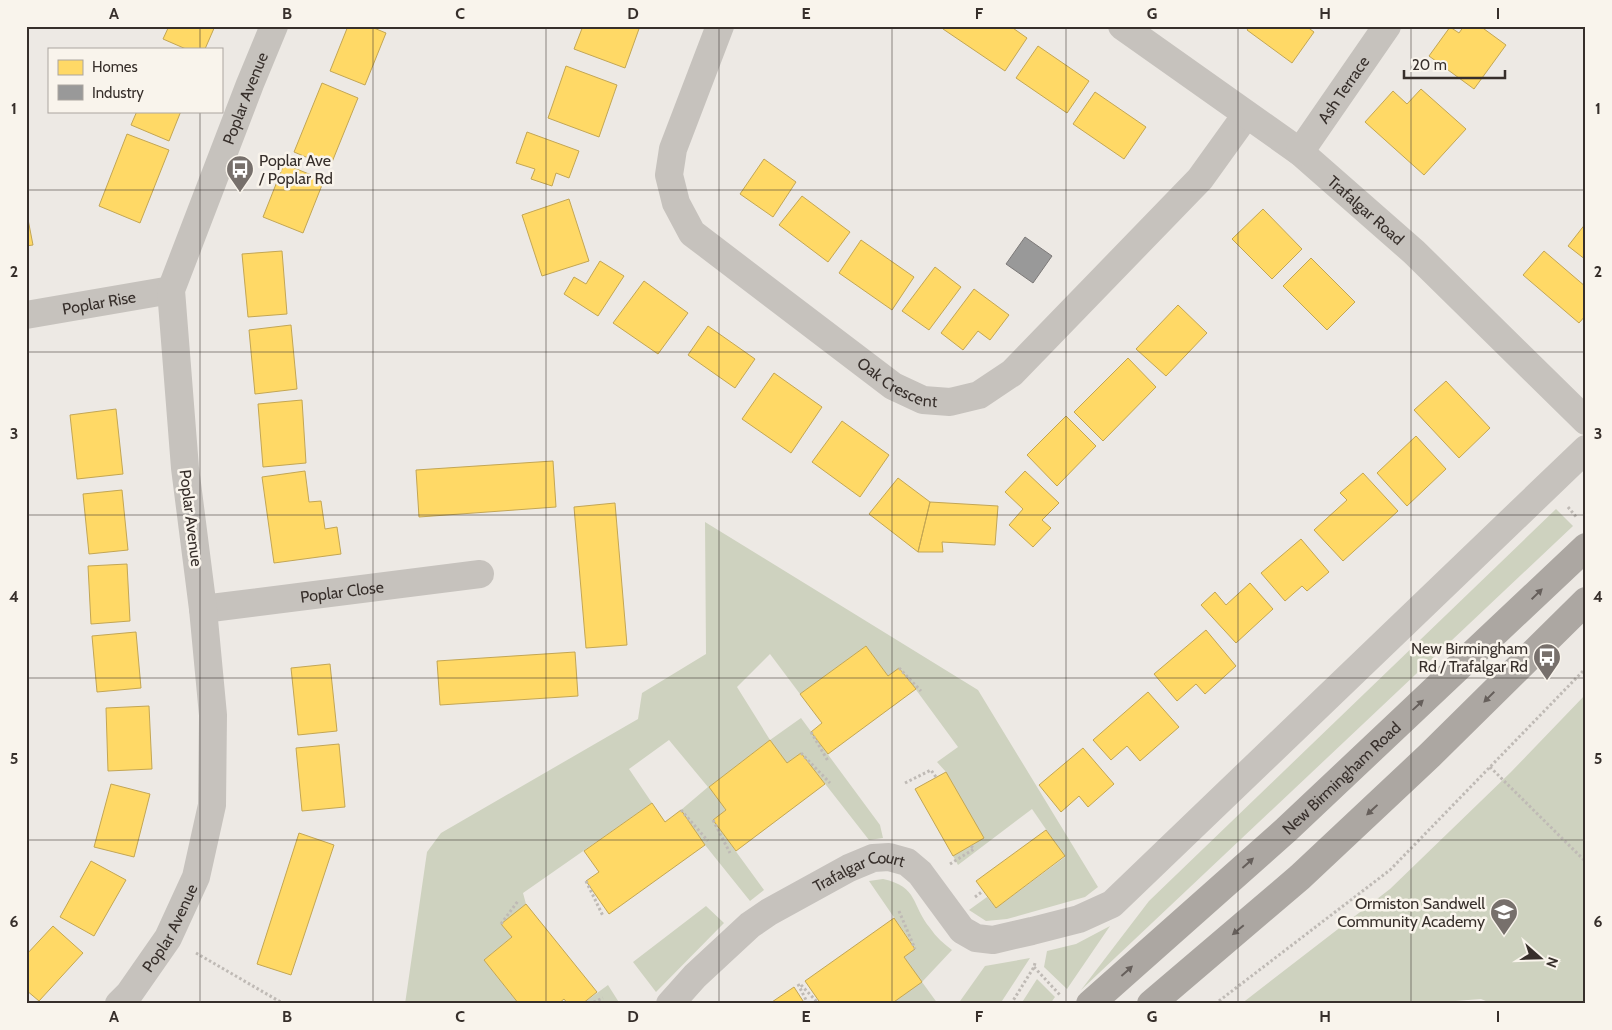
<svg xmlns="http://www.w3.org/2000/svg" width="1612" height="1030" font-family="Cabin,sans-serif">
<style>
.green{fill:#ced2bf}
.homes{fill:#ffd966;stroke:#c3a654}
.industry{fill:#999;stroke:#7c7978}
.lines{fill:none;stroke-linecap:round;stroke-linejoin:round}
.path{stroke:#bfbab5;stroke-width:3;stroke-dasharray:2.5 2.5;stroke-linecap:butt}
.minor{stroke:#c6c2bd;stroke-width:28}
.trunk{stroke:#aca7a2;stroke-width:28}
.oneway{fill:#665f5b}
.grid{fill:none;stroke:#372f2b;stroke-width:1;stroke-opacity:0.55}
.labels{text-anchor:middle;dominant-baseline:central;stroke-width:5;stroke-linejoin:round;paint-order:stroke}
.street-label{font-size:16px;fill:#372f2b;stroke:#f9f4ec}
.poi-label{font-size:16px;fill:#372f2b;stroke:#f9f4ec;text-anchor:end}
.neatline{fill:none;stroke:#372f2b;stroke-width:2}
.grid-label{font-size:16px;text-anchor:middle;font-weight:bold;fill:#372f2b}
</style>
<rect width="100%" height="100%" fill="#ede9e4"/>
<!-- green -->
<path class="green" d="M1556,509L1573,526L1081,990L1149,901Z
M705,522L978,690L1098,887L1085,897L1007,919L986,921L969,910L987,897L996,908L1065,857L1032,809L958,865L953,856L983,838L946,772L937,762L958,747L900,668L888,676L866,646L800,694L770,654L737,687L770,740L801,718L880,825L883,838L869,840L801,753L787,763L770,740L709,787L726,810L713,820L764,890L750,901L705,845L681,810L708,787L669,740L629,769L652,803L523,893L526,904L502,924L512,937L484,960L519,1004H405L427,852L441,833L638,719L642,693L706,654Z
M1586,694V1004H1493L1481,999L1443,1002L1441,1004H1241L1390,889L1511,772Z
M883,879C919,887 911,905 930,928C936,937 944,944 952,950L922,982L938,1004H891L921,982L904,957L915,948L869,881Z
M706,906L724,923L656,992L633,962Z
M1110,926L1067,989L1044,967L1047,951L1076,944Z
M1030,958L1000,1004H958L985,966Z
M1037,979L1055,997L1050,1004H1021Z
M608,985L620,1004H582Z"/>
<!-- homes -->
<path class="homes" d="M169,26H215L205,49H186L163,39Z
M348,26H369L386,33L365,85L330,71Z
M583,26H640L625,68L574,49Z
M945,26H1010L1027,38L1005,71L943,29Z
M1250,26H1306L1314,32L1292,63L1247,30Z
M1464,26H1480L1506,45L1474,89L1429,56L1450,27L1459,33Z
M1038,46L1089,81L1067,113L1016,78Z
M566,66L617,85L599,137L548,118Z
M322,83L358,98L330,167L294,152Z
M1421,89L1466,129L1424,175L1365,122L1393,91L1407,104Z
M1095,92L1146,127L1124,159L1073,124Z
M137,111H181L169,141L131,125Z
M527,132L579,151L569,178L556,173L552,186L531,179L535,169L516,163Z
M127,134L169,150L140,223L99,206Z
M764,159L796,182L773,217L740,194Z
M284,164L324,180L303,233L263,217Z
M802,196L850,232L828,262L779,225Z
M569,199L589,261L542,276L522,215Z
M26,209L33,245L26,246Z
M1263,209L1302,249L1272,279L1232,239Z
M1586,223V260L1568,246Z
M861,240L914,277L892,310L839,273Z
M282,251L287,314L248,317L242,254Z
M1544,251L1586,287V315L1579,323L1523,275Z
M1311,258L1355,302L1327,330L1283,286Z
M600,261L624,276L598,316L564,294L574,277L586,284Z
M935,267L961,287L929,330L902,311Z
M644,281L688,313L658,354L613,323Z
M974,289L1009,315L990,340L978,331L963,350L941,333Z
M1178,305L1207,333L1166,376L1136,349Z
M291,325L297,389L255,394L249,330Z
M708,326L755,359L735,388L688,355Z
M1128,358L1156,387L1103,441L1074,412Z
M774,373L822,407L791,453L742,419Z
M1446,381L1490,428L1459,458L1414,410Z
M302,400L306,463L263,467L258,404Z
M116,409L123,474L77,479L70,415Z
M1066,416L1096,446L1057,486L1027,455Z
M842,421L889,455L860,497L812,462Z
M1416,436L1446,469L1407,506L1377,473Z
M553,461L556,507L419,517L416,470Z
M305,471L309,502L321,501L325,529L337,527L341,554L274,563L262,477Z
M1025,471L1059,503L1042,520L1051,528L1033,547L1009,525L1023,509L1005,492Z
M1363,473L1398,511L1343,561L1314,530L1347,500L1340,493Z
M898,478L930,502L918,552L869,514Z
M122,490L128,550L89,554L83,494Z
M930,502L998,506L995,545L942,542L943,552H918Z
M615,503L627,645L586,648L574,507Z
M1301,539L1329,572L1307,591L1302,586L1285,601L1261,573Z
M127,564L130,621L91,624L88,566Z
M1250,583L1273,609L1236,643L1201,605L1215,592L1226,605Z
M1206,630L1236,666L1205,694L1196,684L1177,701L1154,674Z
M136,632L141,688L97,692L92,636Z
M866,646L888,676L899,668L916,689L828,754L811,732L822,723L800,694Z
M575,652L578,696L440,705L437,661Z
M330,664L337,731L298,735L291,668Z
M1148,692L1179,727L1140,761L1127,746L1111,760L1093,740Z
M149,706L152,769L108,771L106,708Z
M770,740L787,763L801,753L825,784L736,851L713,820L726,810L709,787Z
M339,744L345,807L302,811L296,748Z
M1083,748L1114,784L1088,807L1079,796L1061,812L1039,785Z
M946,772L984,838L953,856L915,789Z
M111,784L150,794L134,857L94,847Z
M652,803L665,822L681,810L705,845L609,914L586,881L599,872L584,851Z
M1046,830L1065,856L996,908L976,881Z
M299,833L334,845L291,975L257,964Z
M91,861L126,880L94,936L60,917Z
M526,904L597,992L582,1004H568L564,999L558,1004H519L484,960L512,937L501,924Z
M894,918L915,949L904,957L922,982L891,1004H841L839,1001L835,1004H821L805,981Z
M53,926L83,953L39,1001L26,990V955Z
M794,987L805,1004H769Z"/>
<!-- industry -->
<path class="industry" d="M1025,237L1052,256L1033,283L1006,264Z"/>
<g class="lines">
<!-- path -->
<path class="path" d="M1568,507L1577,518
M899,668L921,691
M811,732L828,761
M801,753L830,783
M1490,767L1586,862
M905,783L931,770L936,777
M681,810L708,841
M713,820L730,853
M950,864L974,849L971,846
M586,881L603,916
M975,897L983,891
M899,911L915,949
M501,924L518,901
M196,953L284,1004
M1034,967L1060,995
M798,984L808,1004
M801,985L819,1004
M589,1004L603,998
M1011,1004L1034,967L1035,963
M1215,1004L1390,870L1586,668"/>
<!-- minor -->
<g class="minor">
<path id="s1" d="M720,26L673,149L669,175L676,203L692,233L893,386L923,400L950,402L979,395L1012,373L1200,179L1246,115"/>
<path id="s2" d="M1122,26L1300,152L1414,252L1586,421"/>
<path id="s3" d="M1300,152L1387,26"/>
<path id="s4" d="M26,315L171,290"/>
<path id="s5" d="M203,609L480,574"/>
<path id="s6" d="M119,1004L129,994L168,938L196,877L212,805L213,715L203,609L185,468L171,290L250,84L274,26"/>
<path id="s7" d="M670,1004L695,976L750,925L769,912L849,868L873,858L889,857L907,862L920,873L962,930L976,938L993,940L1032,931L1079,919L1112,904L1586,449"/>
</g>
<!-- trunk -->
<g class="trunk">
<path id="s8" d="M1090,1004L1286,830L1586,547"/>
<path d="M1151,1004L1300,877L1430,755L1586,601"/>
</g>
</g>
<!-- one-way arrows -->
<defs><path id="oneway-solid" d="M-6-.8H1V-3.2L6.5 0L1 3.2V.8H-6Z" transform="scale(1.25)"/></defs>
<g class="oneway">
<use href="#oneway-solid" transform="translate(1537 594) rotate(-44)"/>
<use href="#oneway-solid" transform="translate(1489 697) rotate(135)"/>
<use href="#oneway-solid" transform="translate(1418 705) rotate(-43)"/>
<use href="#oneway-solid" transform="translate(1372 810) rotate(137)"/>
<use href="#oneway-solid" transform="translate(1248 863) rotate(-42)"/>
<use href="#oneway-solid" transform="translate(1238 930) rotate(140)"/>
<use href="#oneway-solid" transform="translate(1127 971) rotate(-42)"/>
</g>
<!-- grid -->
<path class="grid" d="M200,26V49M373,26V1004M546,26V1004M719,26V1004M892,26V1004M1066,26V1004M1238,26V1004M1411,26V1004M200,111V1004M26,190H1586M26,352H1586M26,515H1586M26,678H1586M26,840H1586"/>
<!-- icons -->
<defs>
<g id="bus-pin" transform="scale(1.4375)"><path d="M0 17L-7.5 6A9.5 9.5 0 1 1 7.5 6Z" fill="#77706c" stroke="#f9f4ec"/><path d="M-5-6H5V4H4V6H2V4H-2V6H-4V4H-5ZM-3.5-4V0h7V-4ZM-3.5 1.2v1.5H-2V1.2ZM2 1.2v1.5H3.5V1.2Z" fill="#fff"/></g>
<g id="school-pin" transform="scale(1.4375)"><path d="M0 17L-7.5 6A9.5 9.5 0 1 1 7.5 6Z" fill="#77706c" stroke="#f9f4ec"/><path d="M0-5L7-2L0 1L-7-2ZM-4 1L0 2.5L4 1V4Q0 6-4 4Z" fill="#fff"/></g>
</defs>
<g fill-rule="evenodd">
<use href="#bus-pin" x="240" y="169"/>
<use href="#bus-pin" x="1547" y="657"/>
<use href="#school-pin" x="1504" y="912"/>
</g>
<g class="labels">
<!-- street labels -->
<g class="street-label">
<text stroke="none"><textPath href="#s3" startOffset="76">Ash Terrace</textPath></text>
<text stroke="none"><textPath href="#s6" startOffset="946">Poplar Avenue</textPath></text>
<text stroke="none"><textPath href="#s2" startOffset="306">Trafalgar Road</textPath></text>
<text stroke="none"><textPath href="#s4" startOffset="74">Poplar Rise</textPath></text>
<text stroke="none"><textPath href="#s1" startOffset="476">Oak Crescent</textPath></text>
<text transform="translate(191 518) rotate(83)">Poplar Avenue</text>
<text stroke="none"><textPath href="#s5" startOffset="140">Poplar Close</textPath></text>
<text stroke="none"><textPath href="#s8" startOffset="338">New Birmingham Road</textPath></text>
<text stroke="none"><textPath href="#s7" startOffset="236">Trafalgar Court</textPath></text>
<text stroke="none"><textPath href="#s6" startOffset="92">Poplar Avenue</textPath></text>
</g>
<!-- poi labels -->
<g class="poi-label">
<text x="259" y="160" text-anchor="start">Poplar Ave<tspan x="259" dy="18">/ Poplar Rd</tspan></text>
<text x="1528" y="648">New Birmingham<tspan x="1528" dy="18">Rd / Trafalgar Rd</tspan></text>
<text x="1485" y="903">Ormiston Sandwell<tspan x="1485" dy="18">Community Academy</tspan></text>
</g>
</g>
<!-- border -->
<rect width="1612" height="1030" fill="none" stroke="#f9f4ec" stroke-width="55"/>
<!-- legend -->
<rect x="48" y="48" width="175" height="65" fill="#f9f4ec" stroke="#aba59f"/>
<rect x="58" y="60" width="25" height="15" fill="#ffd966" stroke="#aba59f"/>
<text x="92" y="72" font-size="15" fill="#372f2b">Homes</text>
<rect x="58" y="85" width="25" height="15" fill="#999999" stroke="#aba59f"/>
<text x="92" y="98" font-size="15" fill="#372f2b">Industry</text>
<!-- north arrow -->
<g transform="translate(1540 958) rotate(110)" stroke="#f9f4ec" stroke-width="4" paint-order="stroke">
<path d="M0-4L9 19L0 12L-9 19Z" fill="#372f2b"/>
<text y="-8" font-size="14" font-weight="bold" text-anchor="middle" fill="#372f2b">N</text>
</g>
<!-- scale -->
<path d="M1404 70v8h101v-8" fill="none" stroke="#372f2b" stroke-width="2.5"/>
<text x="1412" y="70" font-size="15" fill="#372f2b" stroke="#f9f4ec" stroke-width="4" paint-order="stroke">20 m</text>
<rect x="28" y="28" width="1556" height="974" class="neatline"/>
<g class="grid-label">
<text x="114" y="19">A</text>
<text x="287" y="19">B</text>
<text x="460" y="19">C</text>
<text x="633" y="19">D</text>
<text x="806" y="19">E</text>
<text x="979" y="19">F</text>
<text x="1152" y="19">G</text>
<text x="1325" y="19">H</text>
<text x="1498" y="19">I</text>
<text x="14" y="114">1</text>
<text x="1598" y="114">1</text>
<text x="14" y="277">2</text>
<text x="1598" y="277">2</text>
<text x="14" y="439">3</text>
<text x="1598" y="439">3</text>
<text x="14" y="602">4</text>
<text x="1598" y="602">4</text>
<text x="14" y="764">5</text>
<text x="1598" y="764">5</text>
<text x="14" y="927">6</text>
<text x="1598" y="927">6</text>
<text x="114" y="1022">A</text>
<text x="287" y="1022">B</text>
<text x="460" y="1022">C</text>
<text x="633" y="1022">D</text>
<text x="806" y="1022">E</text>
<text x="979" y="1022">F</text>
<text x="1152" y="1022">G</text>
<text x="1325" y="1022">H</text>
<text x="1498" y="1022">I</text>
</g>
</svg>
